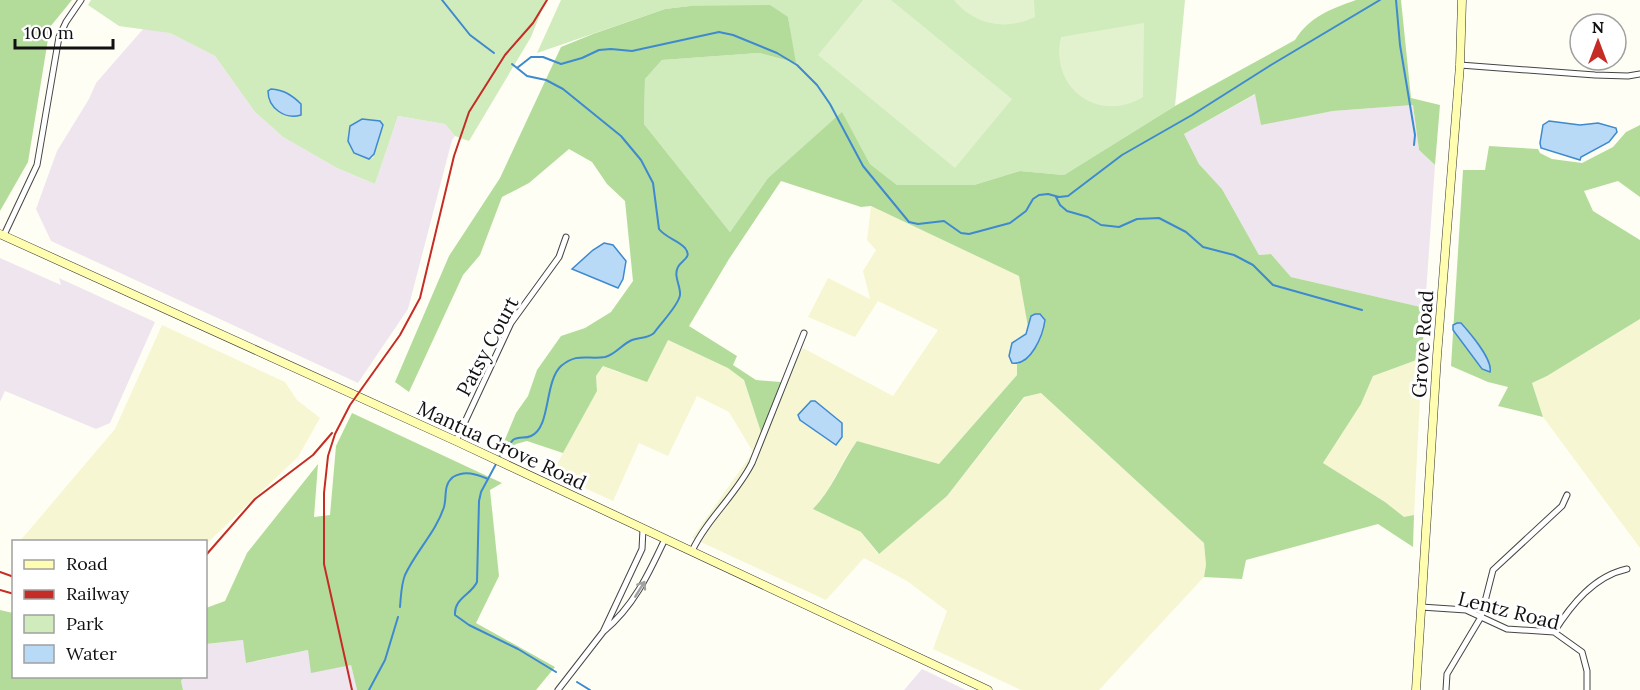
<svg xmlns="http://www.w3.org/2000/svg" width="1640" height="690" font-family="Lora,serif">
<style>
.industrial{fill:#efe5ef}
.farmland{fill:#f6f6d3}
.green{fill:#d0ebbc;fill-rule:evenodd}
.forest{fill:#b3dc9b}
.pitch{fill:#e3f2ce}
.water{fill:#b8daf7;stroke:#3e89cf;stroke-width:1.5}
.lines{fill:none;stroke-linecap:round;stroke-linejoin:round}
.stream{stroke:#3e89cf;stroke-width:2}
.street-casing{stroke:#444;stroke-width:7}
.secondary-casing{stroke:#333;stroke-width:9}
.street{stroke:#fff;stroke-width:5}
.secondary{stroke:#fffdaf;stroke-width:8}
.rail{stroke:#c42c25;stroke-width:2}
.oneway{stroke:#a0a0a0}
.labels{text-anchor:middle;dominant-baseline:central;stroke-width:6;stroke-linejoin:round;paint-order:stroke}
.street-label{font-size:20px;fill:#111;stroke:#fff}
</style>
<rect width="100%" height="100%" fill="#fffef4"/>
<!-- industrial -->
<path class="industrial" d="M144,28L170,33L215,56L255,112L283,137L337,168L375,184L398,116L445,124L455,136L452,140L408,309L358,383L51,241L36,209L57,151L89,99L96,83Z
M1256,94L1261,124L1333,111L1413,105L1419,150L1435,165L1425,308L1291,277L1271,254L1259,255L1222,189L1199,164L1184,134Z
M0,258L61,285L59,278L155,322L110,423L96,429L5,391L0,402Z
M243,640L247,663L308,650L351,665L357,690H183L181,681L184,677L206,676V668L207,667L206,644Z
M922,669L966,690H904Z"/>
<!-- farmland -->
<path class="farmland" d="M871,206L1020,276L1028,327L1026,334L1012,343V363L1017,364V375L939,464L857,441L847,455L823,499L814,509L861,532L878,554L947,496L1025,397L1041,393L1204,543L1206,565L1204,577L1099,690H1021L933,649L947,611L907,581L864,558L826,600L692,538L753,452L729,412L697,396L668,456L639,443L613,501L552,473L597,391L596,376L604,366L619,373L667,340L729,368L744,380L761,431L781,382L803,348L893,396L938,330L878,301L855,337L808,317L828,278L870,299L863,271L876,250L867,240Z
M1640,319V548L1543,417L1532,383L1547,376Z
M162,325L285,382L297,400L320,418L298,457L206,544V542L20,541L115,429Z
M1422,358L1414,515L1404,518L1385,502L1323,463L1361,404L1373,376Z"/>
<!-- green -->
<path class="green" d="M91,0H546L531,37L469,141L455,136L445,124L398,116L375,184L337,168L283,137L255,112L215,56L170,33L119,26L88,5ZM362,119L379,121L383,125L373,158L367,159L350,126Z
M561,0H1185L1175,106L1064,175L1020,171L974,185H897L870,164L842,113L768,178L730,232L644,124L645,79L662,60L759,53L795,63L788,17L712,7L690,6L665,9L537,53Z"/>
<!-- forest -->
<path class="forest" d="M0,0H72L50,27L28,162L0,211Z
M1356,0H1401L1411,98L1440,105L1435,165L1419,150L1413,105L1333,111L1261,125L1255,94L1184,134L1199,164L1222,189L1259,255L1271,254L1291,277L1425,308L1422,358L1373,376L1361,404L1323,463L1385,502L1404,517L1414,515L1413,547L1378,524L1246,560L1242,579L1204,577L1206,565L1204,543L1041,393L1024,397L947,496L879,554L861,532L813,509C832,490 841,463 857,441L939,464L1017,375V364L1022,362L1043,316L1035,314L1031,316L1028,327L1019,276L871,206L861,207L781,181L729,259L689,326L737,356L733,365L756,380L781,382L761,432L744,380L728,368L668,340L647,382L603,366L596,376L597,391L563,453L527,441L516,444L506,455L501,449L516,413L528,396L537,370L561,336L585,328L611,312L633,281L625,201L607,184L592,162L569,149L529,183L502,197L480,255L463,275L409,392L395,382L449,256L500,178L561,47L593,34L665,9L690,6L770,5L788,17L796,63L759,53L662,60L645,79L644,124L730,232L768,178L842,112L870,164L897,185H974L1020,171L1064,175L1175,106L1295,40C1310,16 1331,9 1356,0Z
M1640,125V197L1618,181L1584,191L1593,211L1640,240V319L1547,376L1532,383L1543,417L1498,406L1508,387L1488,382L1451,366L1463,170H1485L1489,146L1538,149L1540,153L1552,159L1582,163L1613,147L1626,132Z
M352,413L502,483L490,490L499,576L476,623L555,667L536,690H357L351,665L311,673L308,650L246,663L243,640L206,644V608L225,601L247,553L318,464L314,517L330,515L336,446Z
M0,610L13,613L14,676L184,677L181,681L183,690H0Z"/>
<!-- pitch -->
<path class="pitch" d="M863,0H891L1012,99L955,168L818,55Z
M954,0H1034L1035,17C1006,31 974,25 954,0Z
M1144,23L1143,97C1099,124 1049,88 1061,37Z"/>
<!-- water -->
<path class="water" d="M271,89C284,90 292,95 301,104V115C285,120 268,108 268,91Z
M362,119L380,121L383,125L374,154L369,159L354,153L348,141L350,126Z
M1549,121L1580,125L1598,123L1616,128L1617,132L1609,142L1581,157L1580,160L1541,148L1540,143L1543,125Z
M604,243L613,245L626,261L623,279L618,288L572,269L593,250Z
M1035,314H1040L1045,320C1043,335 1031,366 1012,363L1009,356L1012,343L1026,334L1031,316Z
M1457,323H1461C1470,333 1493,360 1490,372L1482,369L1453,330V325Z
M811,401H815L842,423V437L836,445L800,420L798,415Z"/>
<g class="lines">
<!-- stream -->
<path class="stream" d="M442,0L470,35L494,53
M1396,0L1400,45L1415,135L1414,145
M517,68L531,57H543L561,64L582,58L599,50L611,49L632,51L719,32L733,35L777,53L797,65L817,85L830,104L863,166L909,222L918,224L944,221L961,233L969,234L1010,223L1026,211L1033,199L1039,195L1048,194L1059,197L1068,196L1122,155L1192,115L1271,65L1380,0
M1056,197L1060,205L1067,211L1088,217L1101,225L1119,227L1137,219L1159,218L1186,232L1203,247L1234,255L1253,265L1273,285L1362,310
M498,458L513,440C519,436 525,439 531,436C551,428 544,382 561,366C578,352 587,360 605,357C615,355 622,344 632,340C640,337 647,339 654,333C660,324 679,305 680,295C681,286 673,276 678,267C681,260 693,258 685,248C678,240 666,238 659,229L653,183L641,160L621,136L563,89L546,80L527,76L512,64
M496,464L481,492L479,501L477,582C471,595 454,598 455,615L469,625L518,649L556,672
M400,607C401,596 401,585 405,575C416,551 436,532 444,507C447,496 443,485 453,477C465,470 476,474 488,479
M577,682L590,690
M369,690L385,660L398,617"/>
<!-- street casing -->
<g class="street-casing">
<path id="street" d="M1460,65L1595,75L1628,76L1640,74
M4,235L37,165L59,37L66,22L81,0
M456,441L511,323L559,257L566,237
M692,551C707,519 736,495 752,463L804,333
M1421,607L1466,610L1507,629L1554,632L1582,652L1587,671V690
M604,631C634,606 649,573 665,539
M1554,632C1571,605 1594,576 1627,569
M558,690L603,632L642,549L643,529
M1446,690L1447,674L1481,617L1493,570L1562,506L1567,495"/>
</g>
<!-- secondary casing -->
<g class="secondary-casing">
<path id="secondary" d="M0,234L456,441L988,690
M1416,690L1437,356L1460,65L1462,0"/>
</g>
<!-- street -->
<use href="#street" class="street"/>
<!-- secondary -->
<use href="#secondary" class="secondary"/>
<!-- rail -->
<path class="rail" d="M206,555L255,499L313,455L332,433
M0,572L14,577
M0,590L14,594
M352,690L324,564V493L328,456L335,434L350,405L400,335L420,298L454,156L469,112L505,55L533,23L547,0"/>
</g>
<!-- one-way arrows -->
<defs><path id="oneway-shaft" d="M-6 0H5M1.5-3L5.5 0L1.5 3" fill="none" stroke-width="1.6" stroke-linecap="round" stroke-linejoin="round" transform="scale(1.5)"/></defs>
<use class="oneway" href="#oneway-shaft" transform="translate(640 589) rotate(-58)"/>
<g class="labels">
<!-- street labels -->
<g class="street-label">
<text transform="translate(1422 344) rotate(-86)">Grove Road</text>
<text transform="translate(487 346) rotate(-62)">Patsy Court</text>
<text transform="translate(502 445) rotate(25)">Mantua Grove Road</text>
<text transform="translate(1509 610) rotate(14)">Lentz Road</text>
</g>
</g>
<!-- legend -->
<rect x="12" y="540" width="195" height="138" fill="#ffffff" stroke="#a0a0a0" stroke-width="1.5"/>
<rect x="24" y="560" width="30" height="9" fill="#fffdaf" stroke="#a0a0a0" stroke-width="1.5"/>
<text x="66" y="570" font-size="18" fill="#111111">Road</text>
<rect x="24" y="590" width="30" height="9" fill="#c42c25" stroke="#a0a0a0" stroke-width="1.5"/>
<text x="66" y="600" font-size="18" fill="#111111">Railway</text>
<rect x="24" y="615" width="30" height="18" fill="#d0ebbc" stroke="#a0a0a0" stroke-width="1.5"/>
<text x="66" y="630" font-size="18" fill="#111111">Park</text>
<rect x="24" y="645" width="30" height="18" fill="#b8daf7" stroke="#a0a0a0" stroke-width="1.5"/>
<text x="66" y="660" font-size="18" fill="#111111">Water</text>
<!-- north arrow -->
<g transform="translate(1598 42)"><circle r="28" fill="#ffffff" stroke="#a0a0a0" stroke-width="1.5"/>
<path d="M0-4.5L10 22L0 15L-10 22Z" fill="#c42c25"/>
<text y="-9" font-size="16" font-weight="bold" text-anchor="middle" fill="#111111">N</text>
</g>
<!-- scale -->
<path d="M15 39v9h98v-9" fill="none" stroke="#111111" stroke-width="3"/>
<text x="24" y="39" font-size="18" fill="#111111" stroke="#ffffff" stroke-width="4.5" paint-order="stroke">100 m</text>
</svg>
